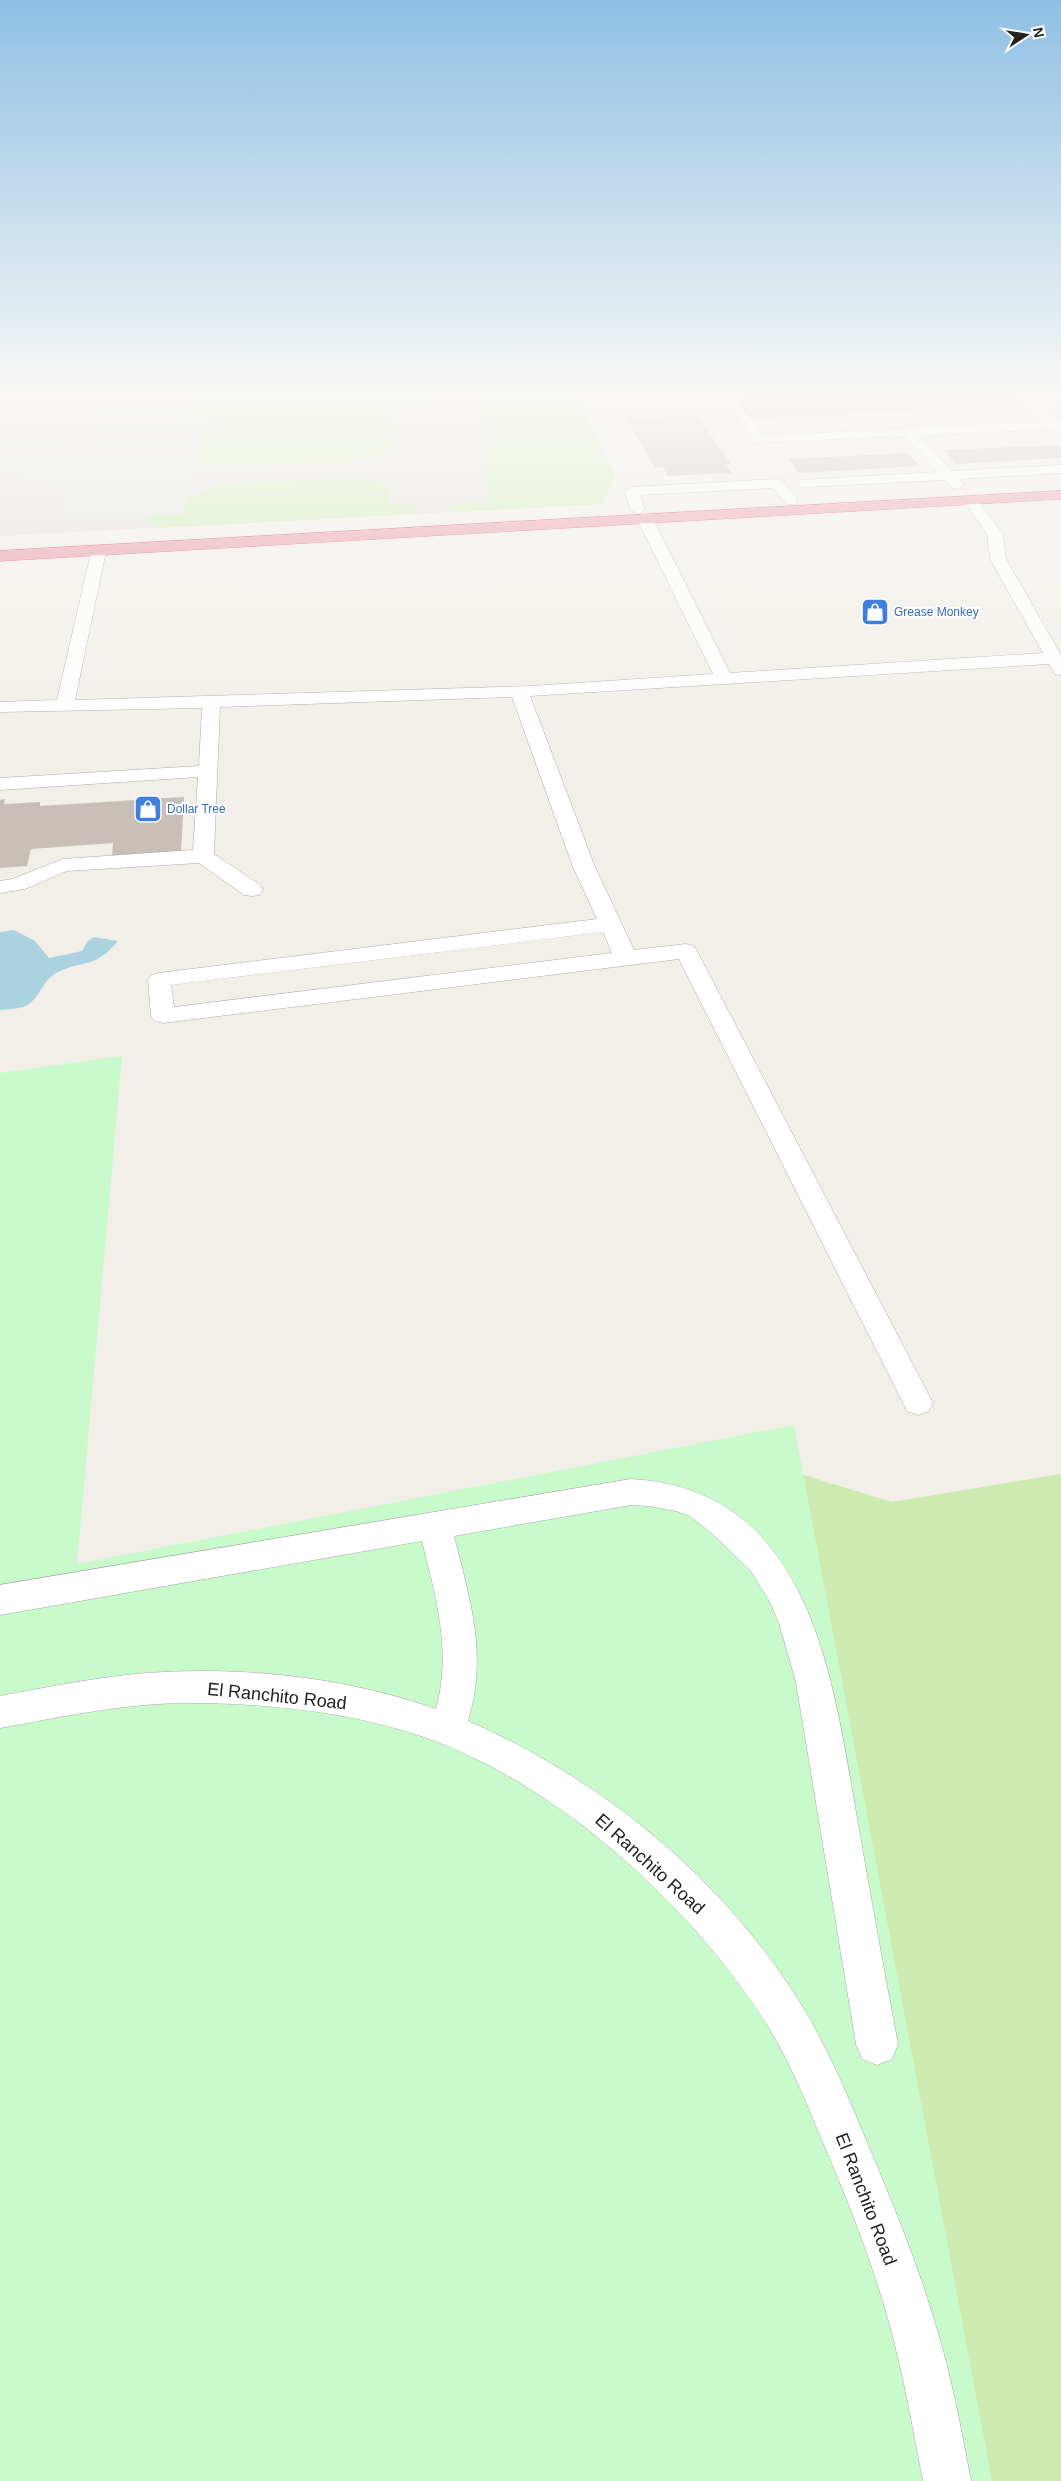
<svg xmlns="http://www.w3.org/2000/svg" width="1061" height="2481" font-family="Arial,sans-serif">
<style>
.airport{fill:#e1dfda}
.grass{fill:#cdebb0}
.park{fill:#c8facc}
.parking{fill:#e2e2e2}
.water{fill:#aad3df}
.building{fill:#c7bfb8}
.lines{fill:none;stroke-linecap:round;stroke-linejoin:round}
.minor-casing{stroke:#a9a9a9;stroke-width:1}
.highway-casing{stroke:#dc2a67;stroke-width:1}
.minor{fill:#fff;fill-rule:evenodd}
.highway{fill:#e892a2;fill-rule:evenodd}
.labels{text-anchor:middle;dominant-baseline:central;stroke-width:4;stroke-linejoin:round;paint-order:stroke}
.far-shop-label{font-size:12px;fill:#366cbe;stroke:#fff;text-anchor:start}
.near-street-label{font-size:18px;fill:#222;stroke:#fff}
</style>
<rect width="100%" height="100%" fill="#f2efe9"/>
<!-- airport -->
<path class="airport" d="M0,397H570L603,504L0,536Z"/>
<!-- grass -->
<path class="grass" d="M194,397H415L416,399L436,398L427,402H417L414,405H394L389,451L372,459L350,463L195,465L206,421H187Z
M480,397H578L615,474L603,504L462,512L449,508L448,505L487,503Z
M357,479C381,480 390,478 387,505L417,504L413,514L159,528L147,522L150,513H157L223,482Z
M794,1472L892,1502L1061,1474V2481H970Z"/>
<!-- park -->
<path class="park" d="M122,1056L77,1564L794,1425L992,2481H0V1073Z"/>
<!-- parking -->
<path class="parking" d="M109,397H194L187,421H206L183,514L57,516L68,488L0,468V426L86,448Z"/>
<!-- water -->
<path class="water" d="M14,930L35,941L49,958L82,951L88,941L94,937L118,941C94,969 87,959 58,972C42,979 40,1001 23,1007C16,1009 7,1009 0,1010V932Z"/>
<!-- building -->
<path class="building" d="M730,397H1017L1025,404L746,419Z
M697,415L731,464L726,465L732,473L668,476L663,467L655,468L626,418Z
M1061,445V458L956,464L944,450Z
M908,453L920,466L798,473L789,459Z
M184,797L181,851L112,856L113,843L31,849L27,866L0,868V800L5,799L4,804L40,802V806Z"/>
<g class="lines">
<!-- minor casing -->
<g class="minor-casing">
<path id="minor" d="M723,397H735L763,436L1043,421L1018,397H1032L1058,420H1061V434L1051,429L919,436L952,471L1061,465V473L959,479L964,485L957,489L952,488L944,480L805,487L800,486L798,483L800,480L937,472L905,436L754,443Z
M777,479L782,480L796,498L798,501L796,504H786L773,488L640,495L645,510L638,514L631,510L624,491L631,487Z
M971,497L976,498L1003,534L1006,559L1061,655V675L1055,674L1049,664L530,696L595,867L634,950L686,944L694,946L697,951L933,1403L929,1411L918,1415L907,1411L679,959L163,1023L155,1021L151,1016L148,980L151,975L159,973L597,919L573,867L512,697L220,707L214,854L260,885L263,890L260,895L252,896L244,895L199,863L67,871L25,889L0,893V881L12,879L63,859L193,850L198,777L0,790V778L199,766L202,708L0,712V702L57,700L92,548H104L106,551L75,700L531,686L713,674L637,519L645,514L653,519L730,673L1043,653L990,559L987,534L964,501ZM603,932L612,953L174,1007L171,985Z
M631,1479C814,1489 833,1683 858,1824C871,1898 884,1971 898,2044L892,2059L877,2065L862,2059L856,2044L796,1682L779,1623L770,1602L751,1571L715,1536L690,1516L676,1511L649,1506L631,1505L454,1536C470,1601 488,1653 468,1721C603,1780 724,1879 802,2006C832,2055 854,2112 877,2166C898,2217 919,2269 935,2323C951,2374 961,2428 971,2481H923C913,2429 904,2377 890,2326C872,2260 846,2195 819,2133C805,2099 791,2065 772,2033C699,1911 557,1782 421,1736C350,1712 273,1704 197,1703C131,1702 65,1716 0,1728V1696C49,1687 97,1677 147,1673C243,1666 345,1677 436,1709C452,1652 436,1597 422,1541L0,1615V1585Z"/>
</g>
<!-- highway casing -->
<g class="highway-casing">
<path id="highway" d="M1061,491V499L0,561V551Z"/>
</g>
<!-- minor -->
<use href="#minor" class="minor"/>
<!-- highway -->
<use href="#highway" class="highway"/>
</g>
<!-- sky -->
<linearGradient id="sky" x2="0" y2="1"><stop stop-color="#8fc0e4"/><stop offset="0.53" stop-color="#f9f8f5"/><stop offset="1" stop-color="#f9f8f5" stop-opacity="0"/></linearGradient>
<rect width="1061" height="744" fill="url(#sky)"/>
<!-- icons -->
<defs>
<g id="shop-square" transform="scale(1.4375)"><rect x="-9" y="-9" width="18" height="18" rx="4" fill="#3f7fe0" stroke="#fff"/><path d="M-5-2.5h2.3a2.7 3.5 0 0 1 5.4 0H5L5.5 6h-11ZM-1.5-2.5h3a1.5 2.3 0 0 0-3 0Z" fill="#fff"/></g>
</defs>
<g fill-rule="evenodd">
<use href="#shop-square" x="875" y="612"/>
<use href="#shop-square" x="148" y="809"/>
</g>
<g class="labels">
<!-- far-shop labels -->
<g class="far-shop-label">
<text x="894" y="612">Grease Monkey</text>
<text x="167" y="809">Dollar Tree</text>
</g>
<!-- near-street labels -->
<g class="near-street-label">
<text transform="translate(277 1696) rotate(6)">El Ranchito Road</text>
<text transform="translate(650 1864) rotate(42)">El Ranchito Road</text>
<text transform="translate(866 2199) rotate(69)">El Ranchito Road</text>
</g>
</g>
<!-- north arrow -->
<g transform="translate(1026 35) rotate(78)" stroke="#ffffff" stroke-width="4" paint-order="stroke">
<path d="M0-4L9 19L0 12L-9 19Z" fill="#222222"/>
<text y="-8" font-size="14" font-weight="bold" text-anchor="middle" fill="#222222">N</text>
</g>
</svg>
